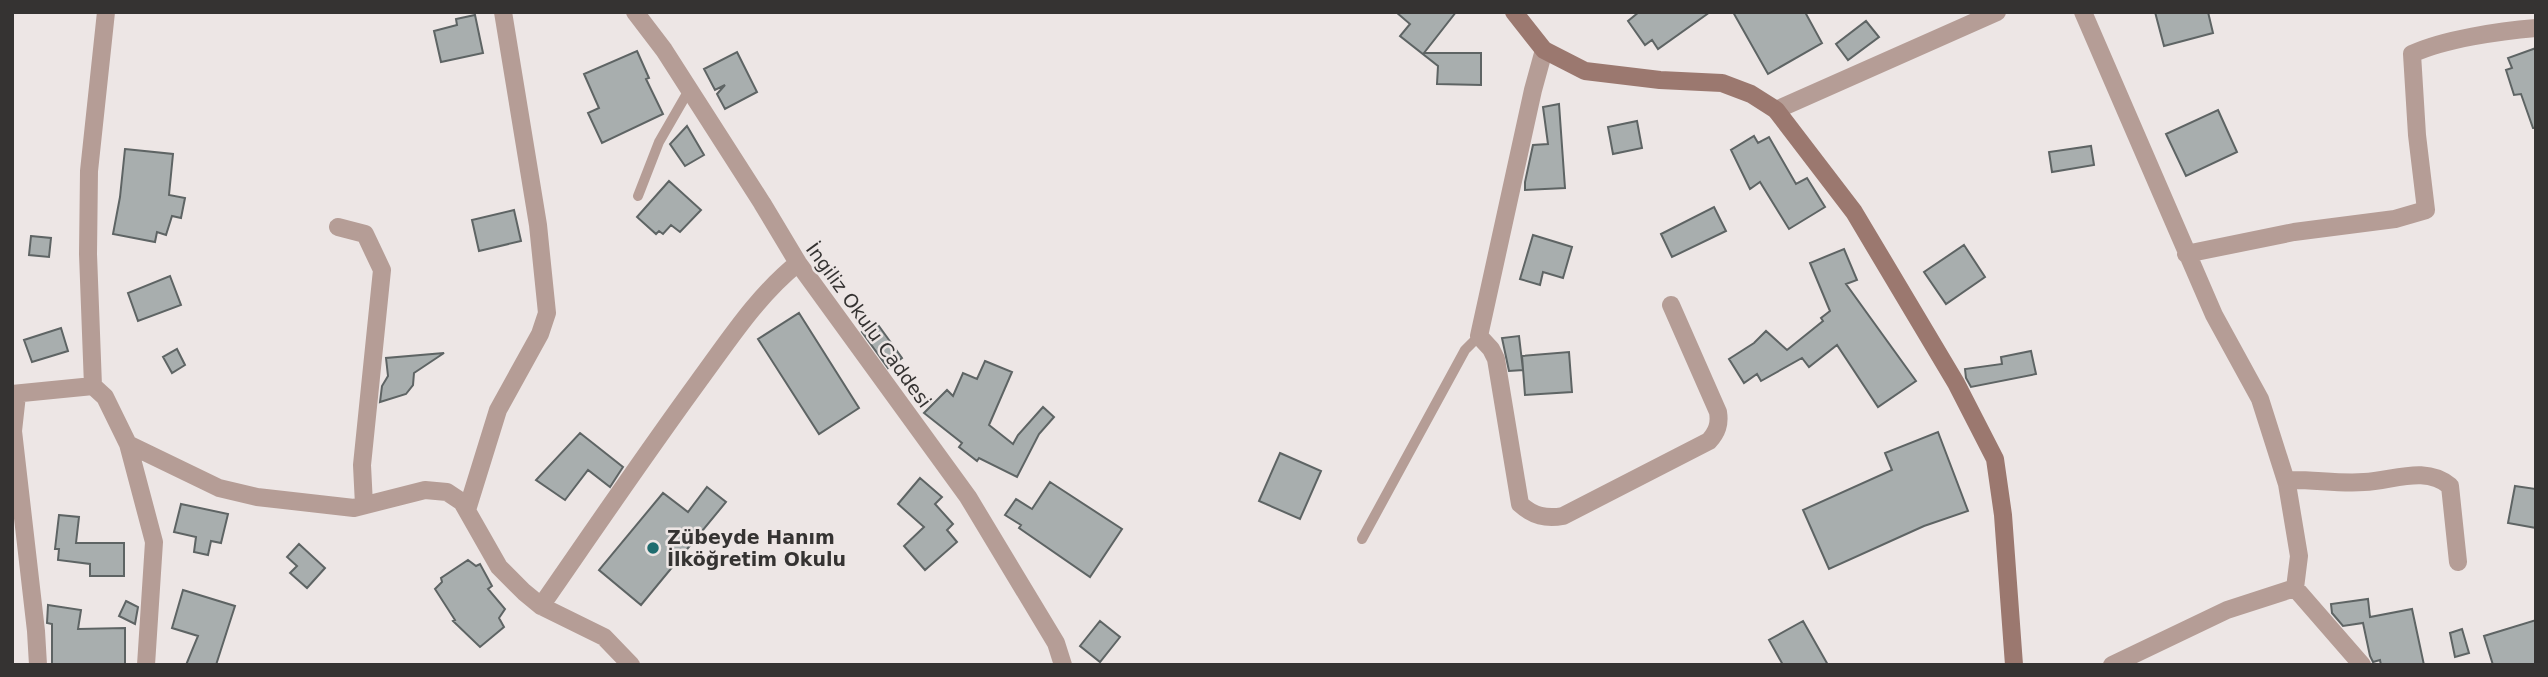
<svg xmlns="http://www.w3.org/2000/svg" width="2548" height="677" font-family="'DejaVu Sans',sans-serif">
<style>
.building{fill:#a8aeae;stroke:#5e6464;stroke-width:2}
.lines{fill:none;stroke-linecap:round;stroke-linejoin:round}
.lane{stroke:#b59d96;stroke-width:10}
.street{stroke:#b59d96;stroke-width:18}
.secondary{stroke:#9b786f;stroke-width:18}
.poi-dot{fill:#1f6c6f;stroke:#ede6e5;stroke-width:2.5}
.labels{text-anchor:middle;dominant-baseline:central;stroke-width:5;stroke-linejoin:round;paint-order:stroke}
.street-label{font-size:19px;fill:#353332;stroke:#ede6e5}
.poi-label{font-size:19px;font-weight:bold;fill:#353332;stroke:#ede6e5;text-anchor:start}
</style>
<rect width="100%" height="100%" fill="#ede6e5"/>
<!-- building -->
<path class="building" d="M1396,12H1456L1424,53H1481V85L1437,84L1438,66L1400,36L1410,24Z
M1639,12H1710L1658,49L1652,40L1645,45L1628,21Z
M1733,12H1805L1822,43L1768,74Z
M2155,12H2208L2213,33L2164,46Z
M475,15L483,53L441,62L434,31L457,25L456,19Z
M1866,21L1879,37L1848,60L1836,44Z
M2536,48V128H2533L2521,94L2514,95L2506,70L2512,68L2508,58Z
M637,51L649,78L646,79L663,114L602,143L588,113L599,108L584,74Z
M737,52L757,92L725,109L717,94L725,85L715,90L704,69Z
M1559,104L1565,188L1525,190V182L1533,145L1548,144L1543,107Z
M2218,110L2237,152L2186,176L2166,134Z
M1637,121L1642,148L1613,154L1608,127Z
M687,126L704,155L685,166L670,144Z
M1754,136L1758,143L1769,137L1796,184L1807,178L1825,207L1789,229L1760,182L1750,189L1731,150Z
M2091,146L2094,165L2052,172L2049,152Z
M125,149L173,154L169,195L185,198L181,218L172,216L166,235L157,232L155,242L113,234L120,197Z
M669,181L701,210L680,232L671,225L663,234L659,231L656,234L637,217Z
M1714,207L1726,231L1672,257L1661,234Z
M514,210L521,241L479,251L472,220Z
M1533,235L1572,247L1563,278L1543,272L1540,285L1520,279Z
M31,236L51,238L49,257L29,255Z
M1964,245L1985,277L1946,304L1924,272Z
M1844,249L1857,280L1846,284L1916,381L1878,407L1837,345L1809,367L1802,358L1761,381L1757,374L1744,383L1729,359L1754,343L1766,331L1787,350L1823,321L1821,318L1830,311L1810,263Z
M170,276L181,305L138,321L128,293Z
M799,313L859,408L819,434L758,339Z
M876,322L902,358L888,368L862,332Z
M61,328L68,351L32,362L24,340Z
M1519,336L1523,370L1509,371L1502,338Z
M177,349L185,365L172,373L163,357Z
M2031,351L2036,374L1971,387L1966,378L1965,369L2002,364L2001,357Z
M1569,352L1572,392L1525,395L1522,356Z
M444,353L414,373L413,385L406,394L380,402L382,386L388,376L386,358Z
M985,361L1012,372L989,425L1013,444L1018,435L1043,407L1054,417L1039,434L1017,477L979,458L977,461L959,447L962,443L924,413L947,390L953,396L963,373L977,379Z
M1938,432L1968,511L1924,526L1829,569L1803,510L1892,470L1885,453Z
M580,433L623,467L610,487L588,470L565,500L536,480Z
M1280,453L1321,471L1300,519L1259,501Z
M920,478L942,497L935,504L953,524L947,530L957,542L925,570L904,546L924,527L898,504Z
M1050,482L1122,529L1090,577L1019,528L1021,525L1005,515L1016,499L1032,509Z
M2515,486L2536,489V528L2508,523Z
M707,487L726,502L641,605L599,570L663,493L688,512Z
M181,504L228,514L221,543L211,541L208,555L194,552L196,537L174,532Z
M59,515L79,517L76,543H124V576H90V564L58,560L59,549H55Z
M299,544L325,568L307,588L290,573L297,566L287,557Z
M468,560L476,566L480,564L492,586L488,589L505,609L499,618L504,627L480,647L453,621L455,620L435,589L442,582L441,578Z
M183,590L235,606L216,665H186L198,636L172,628Z
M2368,599L2370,617L2412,609L2424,665H2381L2380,660L2373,662L2370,656L2363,623L2343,626L2332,613L2331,604Z
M126,601L138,607L135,624L119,616Z
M48,605L81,610L78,629L125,628V665H52V624L47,623Z
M2536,620V665H2493L2484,636Z
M1100,621L1120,637L1100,662L1080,646Z
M1803,621L1828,665H1783L1769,640Z
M2462,629L2469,653L2455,657L2450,633Z"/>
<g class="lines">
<!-- lane -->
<path class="lane" d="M638,196L659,142L689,90
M1362,539L1465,350L1479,336"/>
<!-- street -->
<path class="street" d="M635,12L664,50L762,203L798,263L968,497L1056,643L1063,665
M2083,12L2214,315L2260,399L2287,484L2299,556L2295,588L2227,610L2112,665
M1544,50L1533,90L1479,336L1491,349L1496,359L1520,504C1533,516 1546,519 1563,516L1709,441C1717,432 1720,424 1718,412L1671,305
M1776,110L1997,12
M338,227L365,234L382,270L362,465L364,505
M2186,254L2294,232L2395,219L2426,210L2417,135L2412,54C2444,39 2500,31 2536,28
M93,386L88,254L89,171L106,12
M12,394L93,386L105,397L128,444L154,542L146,665
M17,395L13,431L36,631L38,665
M128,444L219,488L257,497L354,508L425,490L447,492L462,502L499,567L524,592L541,606L604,637L631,665
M2286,480C2312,479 2338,484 2364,482C2393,481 2425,465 2450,486L2458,562
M467,510L498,410L540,334L547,313L538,225L503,12
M2295,588L2362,665
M541,606C593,531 644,456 698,382C729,340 757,296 798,263"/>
<!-- secondary -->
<path class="secondary" d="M1514,12L1544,50L1585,71L1660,80L1722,83L1751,94L1776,110L1854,212L1956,383L1995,459L2003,515L2014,665"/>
</g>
<!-- markers -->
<circle class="poi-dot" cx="653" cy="548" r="7"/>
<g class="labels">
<!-- street labels -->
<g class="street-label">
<text transform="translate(869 325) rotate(54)">İngiliz Okulu Caddesi</text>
</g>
<!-- poi labels -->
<g class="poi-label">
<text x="667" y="537">Zübeyde Hanım<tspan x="667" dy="22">İlköğretim Okulu</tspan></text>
</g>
</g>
<!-- border -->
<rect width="2548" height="677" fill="none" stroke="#353332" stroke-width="28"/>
</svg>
